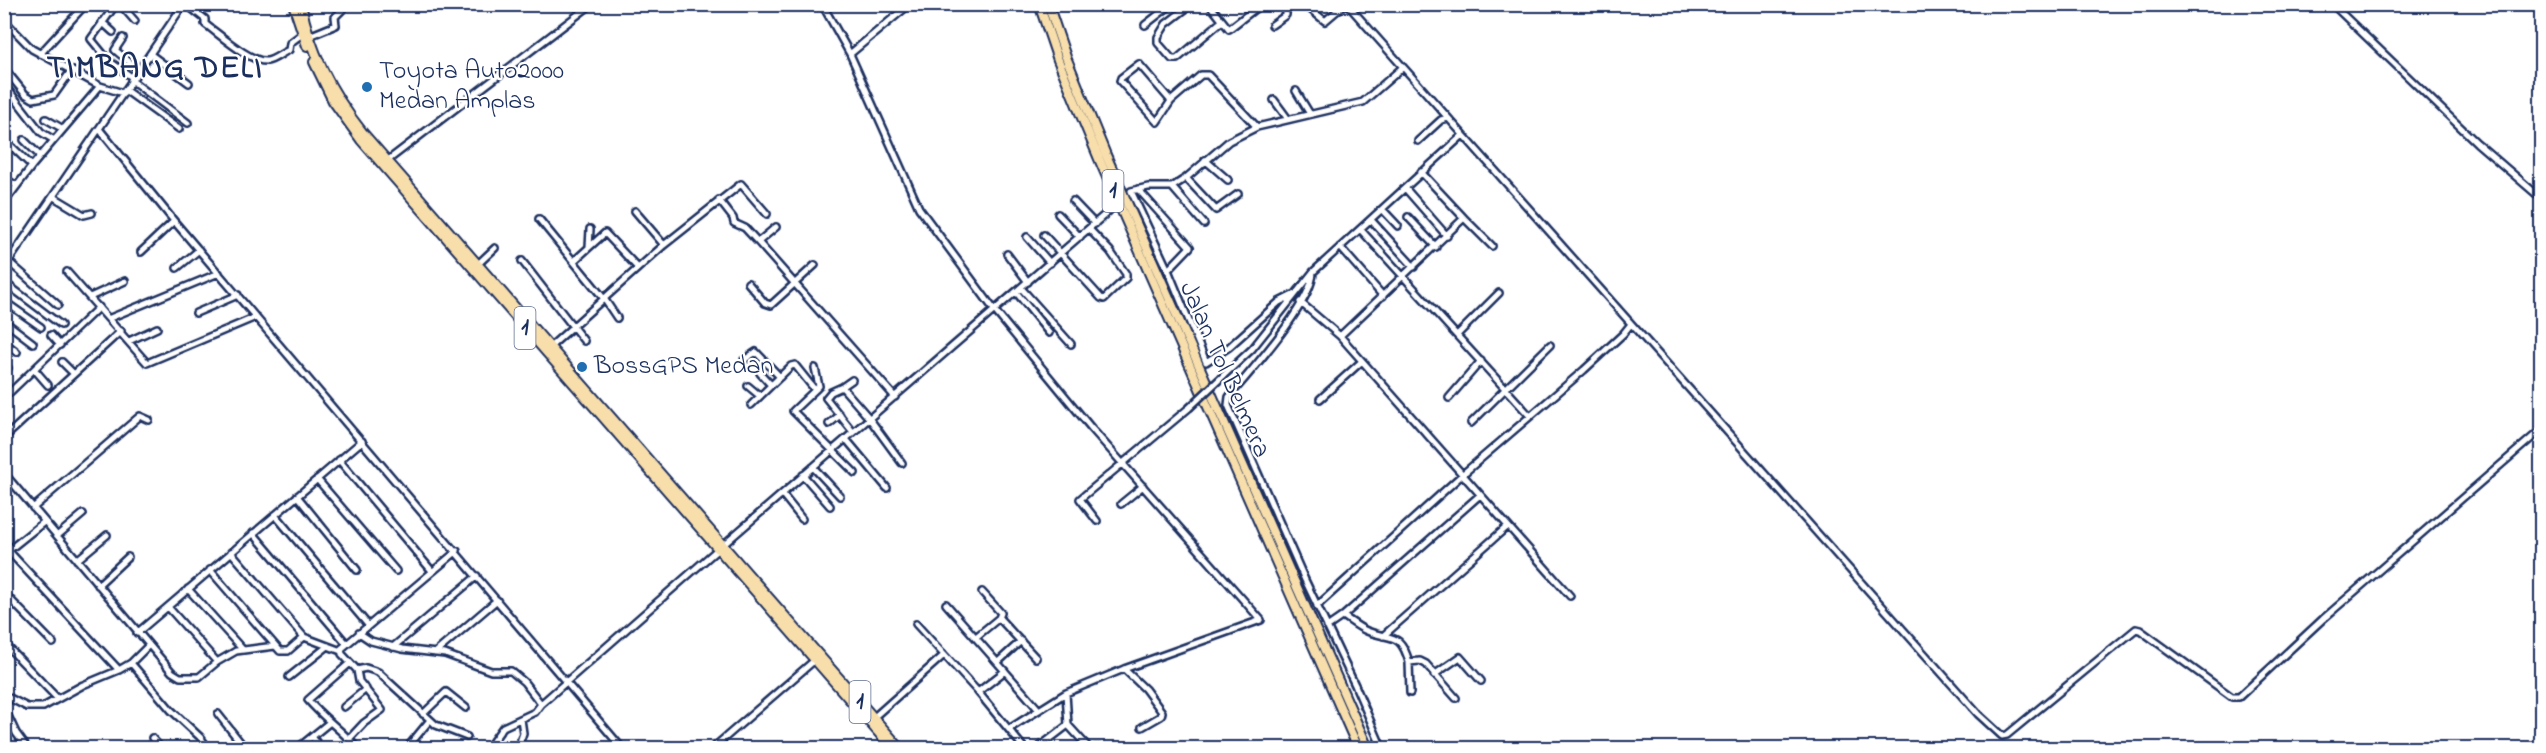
<svg xmlns="http://www.w3.org/2000/svg" width="2546" height="753" font-family="'Indie Flower',sans-serif">
<style>
.lines{fill:none;stroke-linecap:round;stroke-linejoin:round}
.minor-casing{stroke:#1b2f5e;stroke-width:10}
.highway-casing{stroke:#1b2f5e;stroke-width:12}
.minor{stroke:#fff;stroke-width:5}
.highway{stroke:#f8deab;stroke-width:8}
.minor-bridge-casing{stroke:#1b2f5e;stroke-width:10;stroke-linecap:butt}
.minor-bridge{stroke:#fff;stroke-width:5}
.poi-dot{fill:#1f6fb2;stroke:#fff;stroke-width:2}
.labels{text-anchor:middle;dominant-baseline:central;stroke-width:4.5;stroke-linejoin:round;paint-order:stroke}
.shield{fill:#fff;stroke:#5f6d8e;stroke-width:1.5}
.shield-label{font-size:24px;font-weight:bold;fill:#1b2f5e}
.poi-label{font-size:26px;fill:#1b2f5e;stroke:#fff;text-anchor:start}
.street-label{font-size:26px;fill:#1b2f5e;stroke:#fff}
.district-label{font-size:32px;font-weight:bold;letter-spacing:1.5px;fill:#1b2f5e;stroke:#fff}
</style>
<rect width="100%" height="100%" fill="#fff"/>
<filter id="ink" filterUnits="userSpaceOnUse"><feTurbulence type="fractalNoise" baseFrequency=".0167" numOctaves="2"/><feDisplacementMap in="SourceGraphic" scale="12" xChannelSelector="R" yChannelSelector="G"/><feConvolveMatrix kernelMatrix="1 2 1 2 8 2 1 2 1" color-interpolation-filters="sRGB"/></filter>
<g filter="url(#ink)">
<g class="lines">
<!-- minor casing -->
<g class="minor-casing">
<path id="minor" d="M116,4L91,39L109,61L133,78
M120,4L135,21
M186,4L205,19V24C219,34 251,63 267,61C274,60 282,53 289,50L290,43L302,34
M822,4L850,54L919,208L995,311L1092,429L1261,620L1124,669L1066,693L1009,729
M1192,4L1166,24L1158,37V43L1172,59H1177L1222,21
M1209,4L1229,29L1261,4
M1304,4L1325,21L1345,4
M1347,4L1978,714L2002,736L2007,735L2136,629L2140,630L2232,697H2239L2323,619L2542,429
M2332,4L2477,143L2542,199
M4,6L7,4
M4,20L32,49L100,86L123,93
M102,22L113,32
M1145,25L1172,4
M1272,25L1286,15V10L1282,4
M309,36L336,25L335,17L348,4
M123,38L115,50L139,70
M40,54L85,5
M150,54L189,83
M850,54L910,4
M4,68L25,94L33,99L54,95L71,71
M131,80L188,123
M125,90L179,129
M1296,91L1310,114
M10,92L41,132L54,140
M1274,100L1288,119
M1171,101L1157,122L1120,81L1121,78L1139,64L1171,101L1201,75H1208L1257,127L1363,102L1402,68
M46,119L63,129
M1257,127L1229,141L1186,178L1172,187H1148L1131,191L1168,270L1206,362L1229,347L1279,302L1293,295
M100,130L174,221L622,748
M4,139L32,166
M24,140L40,156
M1418,141L1441,120L1448,118
M1205,160L1228,180
M387,161L592,4
M4,178L17,186
M1186,178L1216,210L1238,194
M1172,187L1204,224
M1405,188L1447,236
M1138,189L1190,247L1168,270
M54,197L84,215L92,213
M719,200L733,218L734,223L745,228L758,242L895,397
M1073,201L1095,224
M4,203L32,166L100,86
M1382,209L1398,226
M635,211L664,245
M1058,214L1080,237
M1408,217L1436,247
M1464,218L1492,246
M539,219L605,300L617,318
M1371,220L1414,267
M1360,229L1530,416
M1044,235L1101,298L1104,299L1126,278V274L1110,251L1089,229
M1027,237L1050,263
M758,242L776,227
M589,247L590,229
M1340,247L1383,296
M141,252L174,221
M1007,254L1028,282
M522,261L584,341
M574,261L605,233L638,268
M9,262L58,305
M477,265L495,248
M4,268L184,4
M177,268L199,250
M67,272L147,363L256,317
M1313,272C1313,302 1250,372 1229,397L1228,405L1305,580L1355,685L1382,748
M4,282L61,325
M748,283L765,303L771,305L815,265
M1021,288L1071,344
M1016,292L1049,333
M90,297L125,281
M4,301L41,327
M1300,302L1340,336L1570,596
M196,313L238,295
M110,318L219,273
M4,321L33,343
M51,335L60,345
M1457,335L1499,293
M1340,336L1464,218L1421,172
M129,341L157,328
M4,342L17,352
M550,347L664,245L741,184L767,214
M744,360L756,352L780,377
M62,362L73,373
M4,365L8,368
M35,370L48,385
M760,373L771,385
M1223,376L1252,349L1313,272L1463,135
M748,386L760,396
M842,387L852,380
M815,390L819,386L815,368
M4,398L99,307
M1449,398L1481,361
M1320,399L1361,362
M751,405L791,366L795,365L815,390L793,411L855,473
M1471,423L1550,345
M829,424L840,415
M853,432L826,398L831,392L842,387L869,418L902,463
M4,438L121,331
M846,439L887,488
M339,460L432,571
M813,467L840,496
M4,473L172,672L180,677H199L217,662
M803,475L830,506
M317,479L396,571
M782,494L802,519
M297,496L357,570
M1121,504L1143,486
M33,508L140,416L149,420
M275,515L368,625
M1097,521L1080,499L1189,408
M253,533L347,644
M57,536L83,514
M723,545L1109,211
M4,546L119,670
M231,552L304,637L341,651
M4,554L44,522
M77,560L107,535
M210,570L280,651H288L304,637
M98,585L128,557
M188,589L243,650
M4,593L53,643
M946,604L1039,710
M1317,606L1463,474L1584,370L1623,334L1631,324
M168,607L217,662L236,651L275,646
M1343,616C1351,621 1359,628 1367,631C1392,641 1400,631 1409,662L1420,661L1426,664L1456,698
M999,618L1036,658
M916,624L978,692L1005,671
M1327,627L1343,616L1480,495
M137,633L362,441
M359,633L371,641L402,649L445,654L491,671H511L524,682L541,704L718,549
M1383,636L1508,526
M976,637L999,618L1001,613L982,592
M4,643L57,698
M393,647L477,576
M435,653L497,600
M998,662L1021,641
M1409,662L1410,693
M131,663L171,710L200,737L208,748
M350,663L308,700C323,718 342,730 357,748
M1124,669L1145,689L1162,712L1161,716L1142,727
M357,670L366,668L378,672L436,725L467,737
M1434,675L1460,657L1481,681
M289,677L328,646
M978,692L1024,748
M4,695L27,707H43L83,685L119,670L131,663L148,646
M4,707L16,733L27,748
M344,707L366,689
M218,714L245,748
M423,714L446,692L466,708
M873,718L944,655
M1068,725L1089,748
M152,738L161,748
M313,738L321,748
M349,739L364,723L382,710L359,681L357,670L342,654L341,649L457,551
M298,748L330,722
M407,748L430,720
M488,748L503,727L535,712L541,704
M518,748L523,733L521,719
M713,748L816,659
M1038,748L1068,725L1066,693
M1095,748H1099"/>
</g>
<!-- highway casing -->
<g class="highway-casing">
<path id="highway" d="M293,4L307,46
M301,4C310,52 333,95 363,133L900,748
M1039,4L1058,60L1099,159L1358,748
M1048,4L1066,57L1106,155L1368,748
M314,62L333,101L361,140L892,748"/>
</g>
<!-- minor -->
<use href="#minor" class="minor"/>
<!-- highway -->
<use href="#highway" class="highway"/>
<!-- minor-bridge casing -->
<g class="minor-bridge-casing">
<path id="minor-bridge" d="M1189,408L1223,376"/>
</g>
<!-- minor-bridge -->
<use href="#minor-bridge" class="minor-bridge"/>
</g>
</g>
<!-- markers -->
<g class="poi-dot">
<circle cx="367" cy="87" r="6"/>
<circle cx="582" cy="367" r="6"/>
</g>
<g class="labels">
<!-- shield labels -->
<g class="shield">
<rect x="1102.5" y="170" width="21" height="42" rx="4.5"/>
<rect x="514.5" y="307" width="21" height="42" rx="4.5"/>
<rect x="849.5" y="681" width="21" height="42" rx="4.5"/>
</g>
<g class="shield-label">
<text x="1113" y="191">1</text>
<text x="525" y="328">1</text>
<text x="860" y="702">1</text>
</g>
<!-- poi labels -->
<g class="poi-label">
<text x="379" y="72">Toyota Auto2000<tspan x="379" dy="30">Medan Amplas</tspan></text>
<text x="594" y="367">BossGPS Medan</text>
</g>
<!-- street labels -->
<g class="street-label">
<text transform="translate(1224 370) rotate(66)">Jalan Tol Belmera</text>
</g>
<!-- district labels -->
<g class="district-label">
<text x="155" y="69">TIMBANG DELI</text>
</g>
</g>
<!-- margin -->
<rect width="2546" height="753" fill="none" stroke="#fff" stroke-width="24"/>
<rect x="12" y="12" width="2522" height="729" fill="none" stroke="#1b2f5e" stroke-width="2" filter="url(#ink)"/>
</svg>
